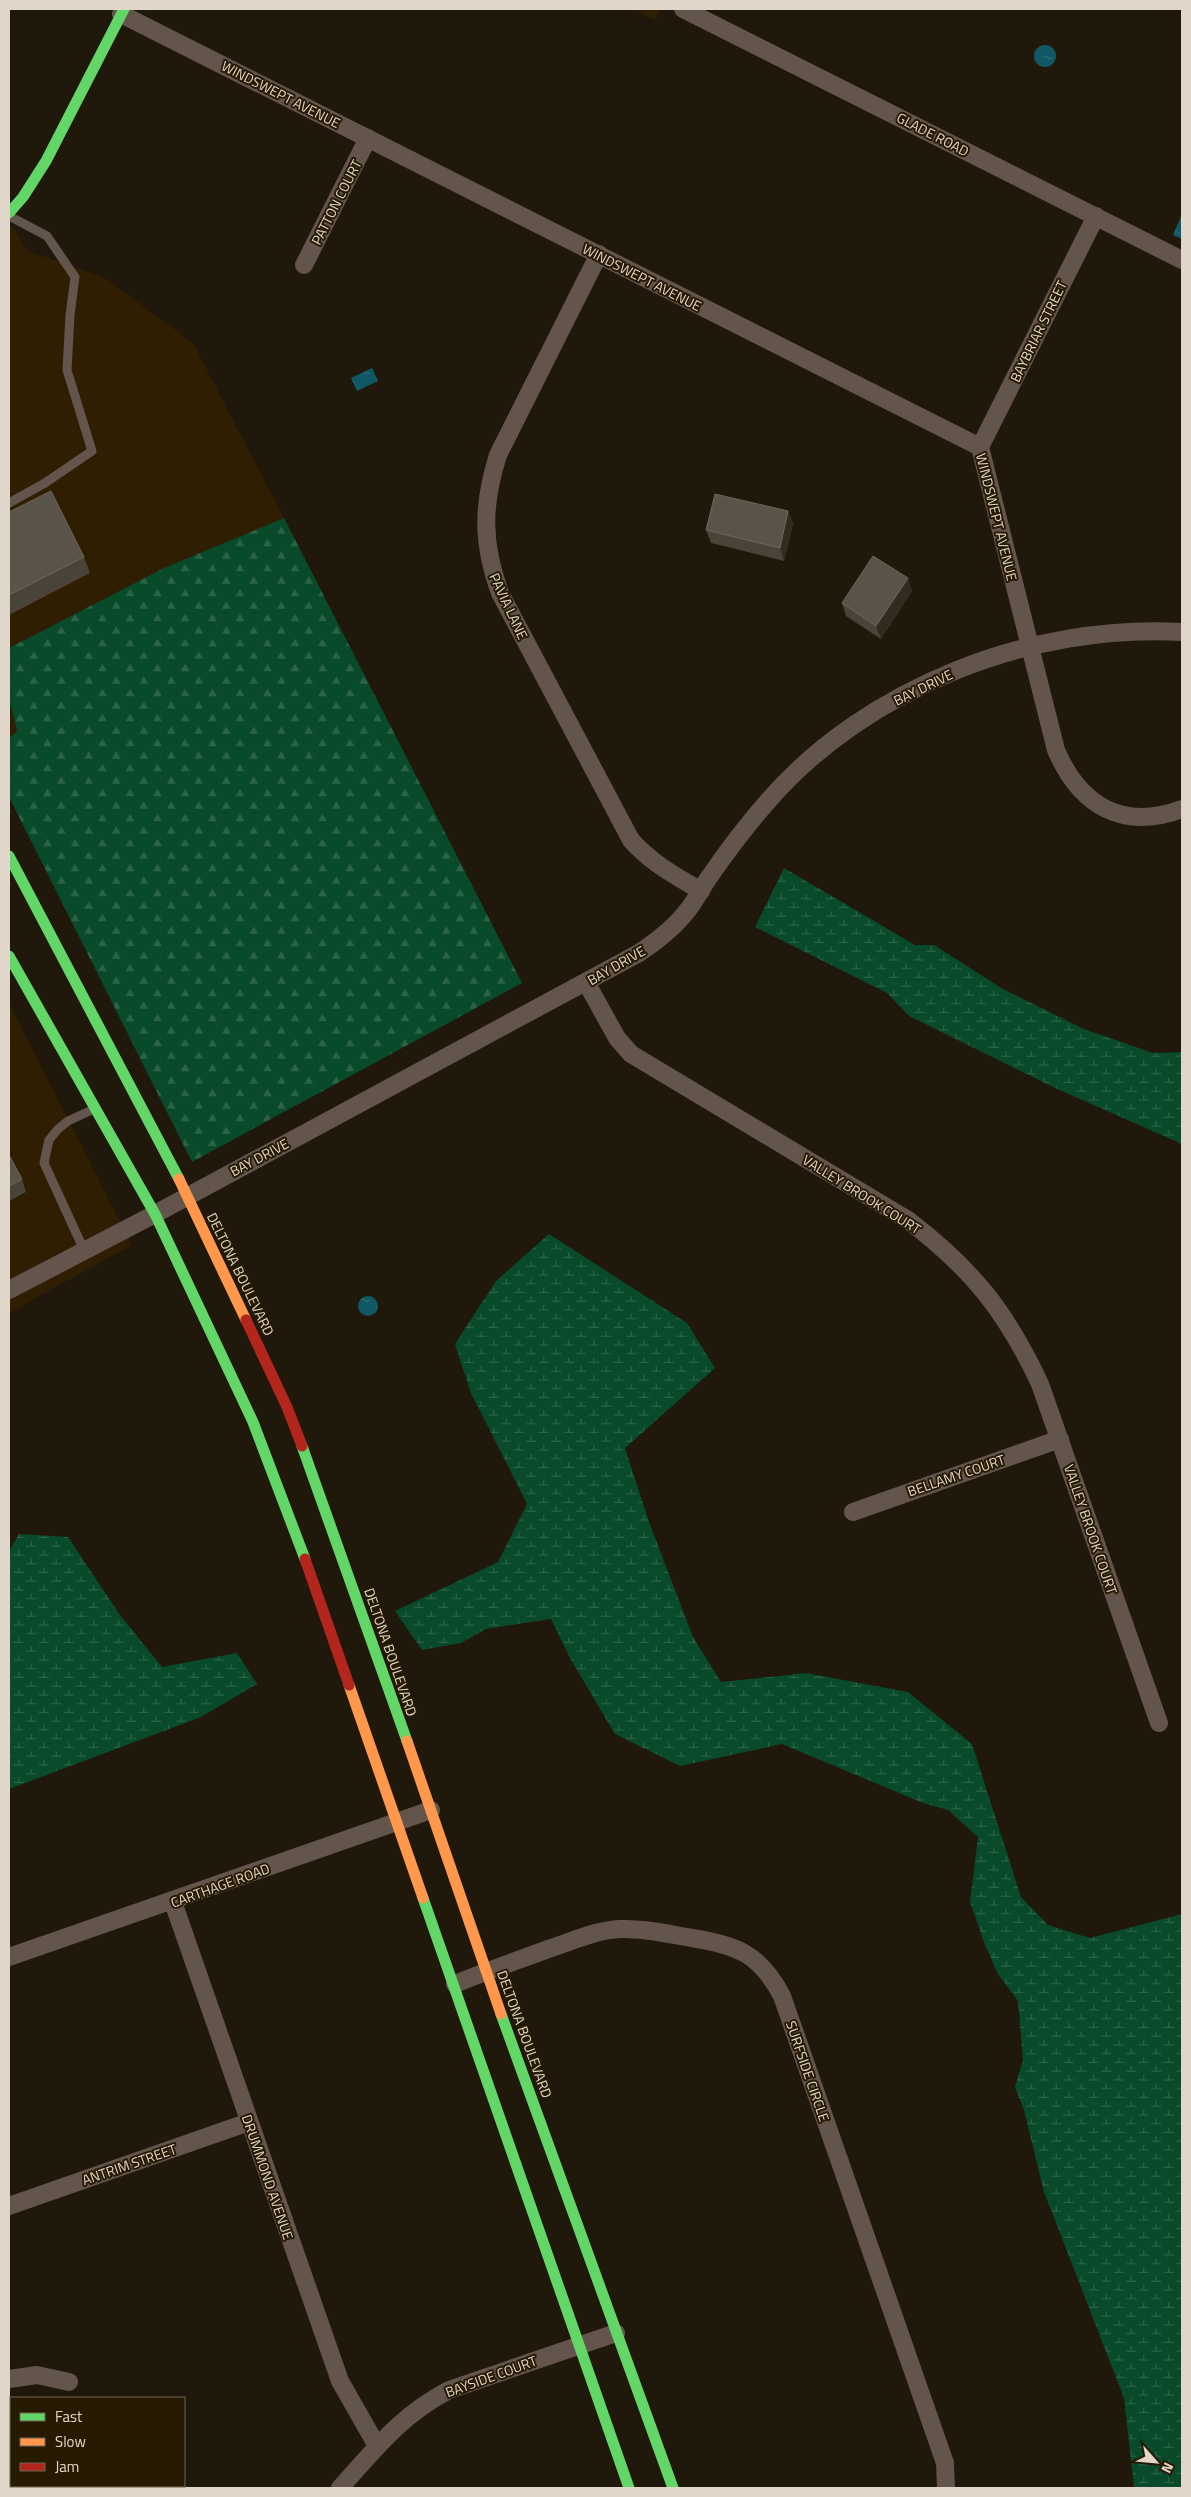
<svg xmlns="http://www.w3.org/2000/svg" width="1191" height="2497" font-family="'Titillium Web',sans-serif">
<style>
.built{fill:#2f1e02}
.forest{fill:url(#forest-firs)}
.wetland{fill:url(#wetland-marsh)}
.water{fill:url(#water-ripples)}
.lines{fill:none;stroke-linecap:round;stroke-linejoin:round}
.lane{stroke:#63544c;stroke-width:9}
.street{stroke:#63544c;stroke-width:18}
.fast{stroke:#63d668;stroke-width:11}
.slow{stroke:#ff974d;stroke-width:11}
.jam{stroke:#b3261e;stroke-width:11}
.wall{fill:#494338}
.shaded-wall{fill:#322b1f}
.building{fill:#5a5348;stroke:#6f675c}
.labels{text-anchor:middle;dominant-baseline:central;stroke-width:4;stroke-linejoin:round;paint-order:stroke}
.street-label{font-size:14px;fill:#e0d6c9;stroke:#271a03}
</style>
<defs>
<pattern id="forest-firs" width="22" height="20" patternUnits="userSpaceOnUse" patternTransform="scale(1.25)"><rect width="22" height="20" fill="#084a2a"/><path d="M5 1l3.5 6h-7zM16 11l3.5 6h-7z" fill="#2c6348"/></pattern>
<pattern id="wetland-marsh" width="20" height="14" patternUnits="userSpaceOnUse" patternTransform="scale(1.25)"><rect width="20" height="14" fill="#084a2a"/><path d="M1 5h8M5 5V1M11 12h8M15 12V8" fill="none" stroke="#2c6348"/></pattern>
<pattern id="water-ripples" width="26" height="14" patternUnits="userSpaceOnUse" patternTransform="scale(1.25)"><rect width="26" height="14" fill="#105863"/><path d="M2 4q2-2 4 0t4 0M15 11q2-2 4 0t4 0" fill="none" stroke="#326f78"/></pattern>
</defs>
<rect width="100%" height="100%" fill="#1f180b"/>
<!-- built -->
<path class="built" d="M633,9H661L655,20Z
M12,226L28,251L105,278L193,343L284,518L164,568L9,648V230Z
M9,699L17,731L9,738Z
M9,1003L132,1245L9,1313Z"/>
<!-- forest -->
<path class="forest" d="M284,518L522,983L192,1162L9,797V738L17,731L9,699V648L164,568Z"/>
<!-- wetland -->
<path class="wetland" d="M784,868L915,945H934L1003,989L1084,1029L1153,1053L1182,1052V1144L1055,1088L909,1016L887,993L755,927Z
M549,1234L687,1323L715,1368L625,1448L649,1522L693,1637L721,1682L806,1673L908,1692L972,1744L1021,1897L1048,1925L1090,1938L1182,1914V2488H1134L1124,2398L1044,2192L1024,2110L1015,2087L1023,2060L1018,2001L998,1974L985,1945L970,1902L978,1837L948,1810L923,1803L782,1744L680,1766L615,1734L571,1660L551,1619L486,1629L461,1643L422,1650L395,1611L498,1562L527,1504L471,1393L455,1344L496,1281Z
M19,1534L68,1537L120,1615L162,1667L237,1653L257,1684L201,1717L9,1789V1551Z"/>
<!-- water -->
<path class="water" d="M1034 56a11 11 0 1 1 22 0a11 11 0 1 1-22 0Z
M1182,214V239L1173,235Z
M372,368L378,381L357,391L351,378Z
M358 1306a10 10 0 1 1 20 0a10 10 0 1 1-20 0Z"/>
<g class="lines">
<!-- lane -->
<path class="lane" d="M9,503L45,483L92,451L67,370L70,315L75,277L47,236L9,216
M84,1250L44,1163L49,1140L58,1129L68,1121L94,1109"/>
<!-- street -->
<path class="street" d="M683,9L1182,260
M121,14L980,447L1056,750C1080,806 1123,831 1182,809
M599,254L498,455C482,506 482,543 500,593L631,840C651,863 676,876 701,891
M304,265L368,138
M980,447L1096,216
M586,982L617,1038L631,1054L908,1220C972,1269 1006,1311 1040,1384L1159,1723
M9,1290L155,1214L639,953C657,941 674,928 687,911C696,900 702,887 710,876C728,850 747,825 768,801C867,687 1033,623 1182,632
M853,1512L1060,1439
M173,1902L340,2381L377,2446
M9,1957L431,1810
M455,1984C486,1971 519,1960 551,1948C573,1941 596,1930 620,1929C644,1928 668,1934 692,1938C737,1945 760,1954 782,1996L945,2463L946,2488
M9,2206L249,2122
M9,2379L37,2375L69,2382
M340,2488C376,2448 400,2416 449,2390L616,2333"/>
<!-- fast -->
<path class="fast" d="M9,213L23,197L46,161L124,9
M9,856L179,1179
M9,956L155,1214L253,1422L305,1559
M302,1446L407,1741
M423,1898L629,2488
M501,2014L673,2488"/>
<!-- slow -->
<path class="slow" d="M179,1179L246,1320
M349,1685L423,1898
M407,1741L501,2014"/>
<!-- jam -->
<path class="jam" d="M246,1320L287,1407L302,1446
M305,1559L349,1685"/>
</g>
<!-- wall -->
<path class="wall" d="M788,511L793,524L784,561L711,543L706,530Z
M9,512L84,557L90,573L9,615Z
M908,578L912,591L881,639L846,616L842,603Z
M9,1155L22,1179L26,1192L9,1201Z"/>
<!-- shaded-wall -->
<path class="shaded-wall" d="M788,511L793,524L784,561L780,548Z
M908,578L912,591L881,639L876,626Z"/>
<!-- building -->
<path class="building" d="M51,491L84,557L9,595V512Z
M715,494L788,511L780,548L706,530Z
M873,556L908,578L876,626L842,603Z
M9,1155L22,1179L9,1186Z"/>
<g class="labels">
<!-- street labels -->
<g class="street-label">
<text transform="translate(281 94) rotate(27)">WINDSWEPT AVENUE</text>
<text transform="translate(933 134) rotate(27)">GLADE ROAD</text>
<text transform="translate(336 202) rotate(-63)">PATTON COURT</text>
<text transform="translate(642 277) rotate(27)">WINDSWEPT AVENUE</text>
<text transform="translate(1038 331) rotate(-64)">BAYBRIAR STREET</text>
<text transform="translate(997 517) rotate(76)">WINDSWEPT AVENUE</text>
<text transform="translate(509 606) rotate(65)">PAVIA LANE</text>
<text transform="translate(923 687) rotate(-26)">BAY DRIVE</text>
<text transform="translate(616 965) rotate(-30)">BAY DRIVE</text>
<text transform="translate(259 1157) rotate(-28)">BAY DRIVE</text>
<text transform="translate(862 1194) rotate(32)">VALLEY BROOK COURT</text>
<text transform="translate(241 1274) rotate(64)">DELTONA BOULEVARD</text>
<text transform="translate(956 1475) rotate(-19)">BELLAMY COURT</text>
<text transform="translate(1091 1529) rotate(71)">VALLEY BROOK COURT</text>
<text transform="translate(391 1652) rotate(71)">DELTONA BOULEVARD</text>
<text transform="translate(220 1885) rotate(-20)">CARTHAGE ROAD</text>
<text transform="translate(525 2034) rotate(70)">DELTONA BOULEVARD</text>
<text transform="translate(808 2071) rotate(71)">SURFSIDE CIRCLE</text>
<text transform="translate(129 2164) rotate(-19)">ANTRIM STREET</text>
<text transform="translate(268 2177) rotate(71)">DRUMMOND AVENUE</text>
<text transform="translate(491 2376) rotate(-20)">BAYSIDE COURT</text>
</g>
</g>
<!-- border -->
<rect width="1191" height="2497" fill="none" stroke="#e0d6c9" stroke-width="20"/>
<!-- legend -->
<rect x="10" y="2397" width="175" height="90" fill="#271a03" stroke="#716552"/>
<rect x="20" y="2413" width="25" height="8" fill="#63d668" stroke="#716552"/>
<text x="55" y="2422" font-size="15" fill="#e0d6c9">Fast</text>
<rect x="20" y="2438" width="25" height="8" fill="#ff974d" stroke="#716552"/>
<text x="55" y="2447" font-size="15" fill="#e0d6c9">Slow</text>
<rect x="20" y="2463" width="25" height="8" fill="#b3261e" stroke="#716552"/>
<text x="55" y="2472" font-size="15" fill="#e0d6c9">Jam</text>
<!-- north arrow -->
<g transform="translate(1156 2462) rotate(117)" stroke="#271a03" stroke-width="4" paint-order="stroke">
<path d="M0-4L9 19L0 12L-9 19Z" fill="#e0d6c9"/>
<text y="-8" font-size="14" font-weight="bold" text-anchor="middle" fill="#e0d6c9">N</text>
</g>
</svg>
